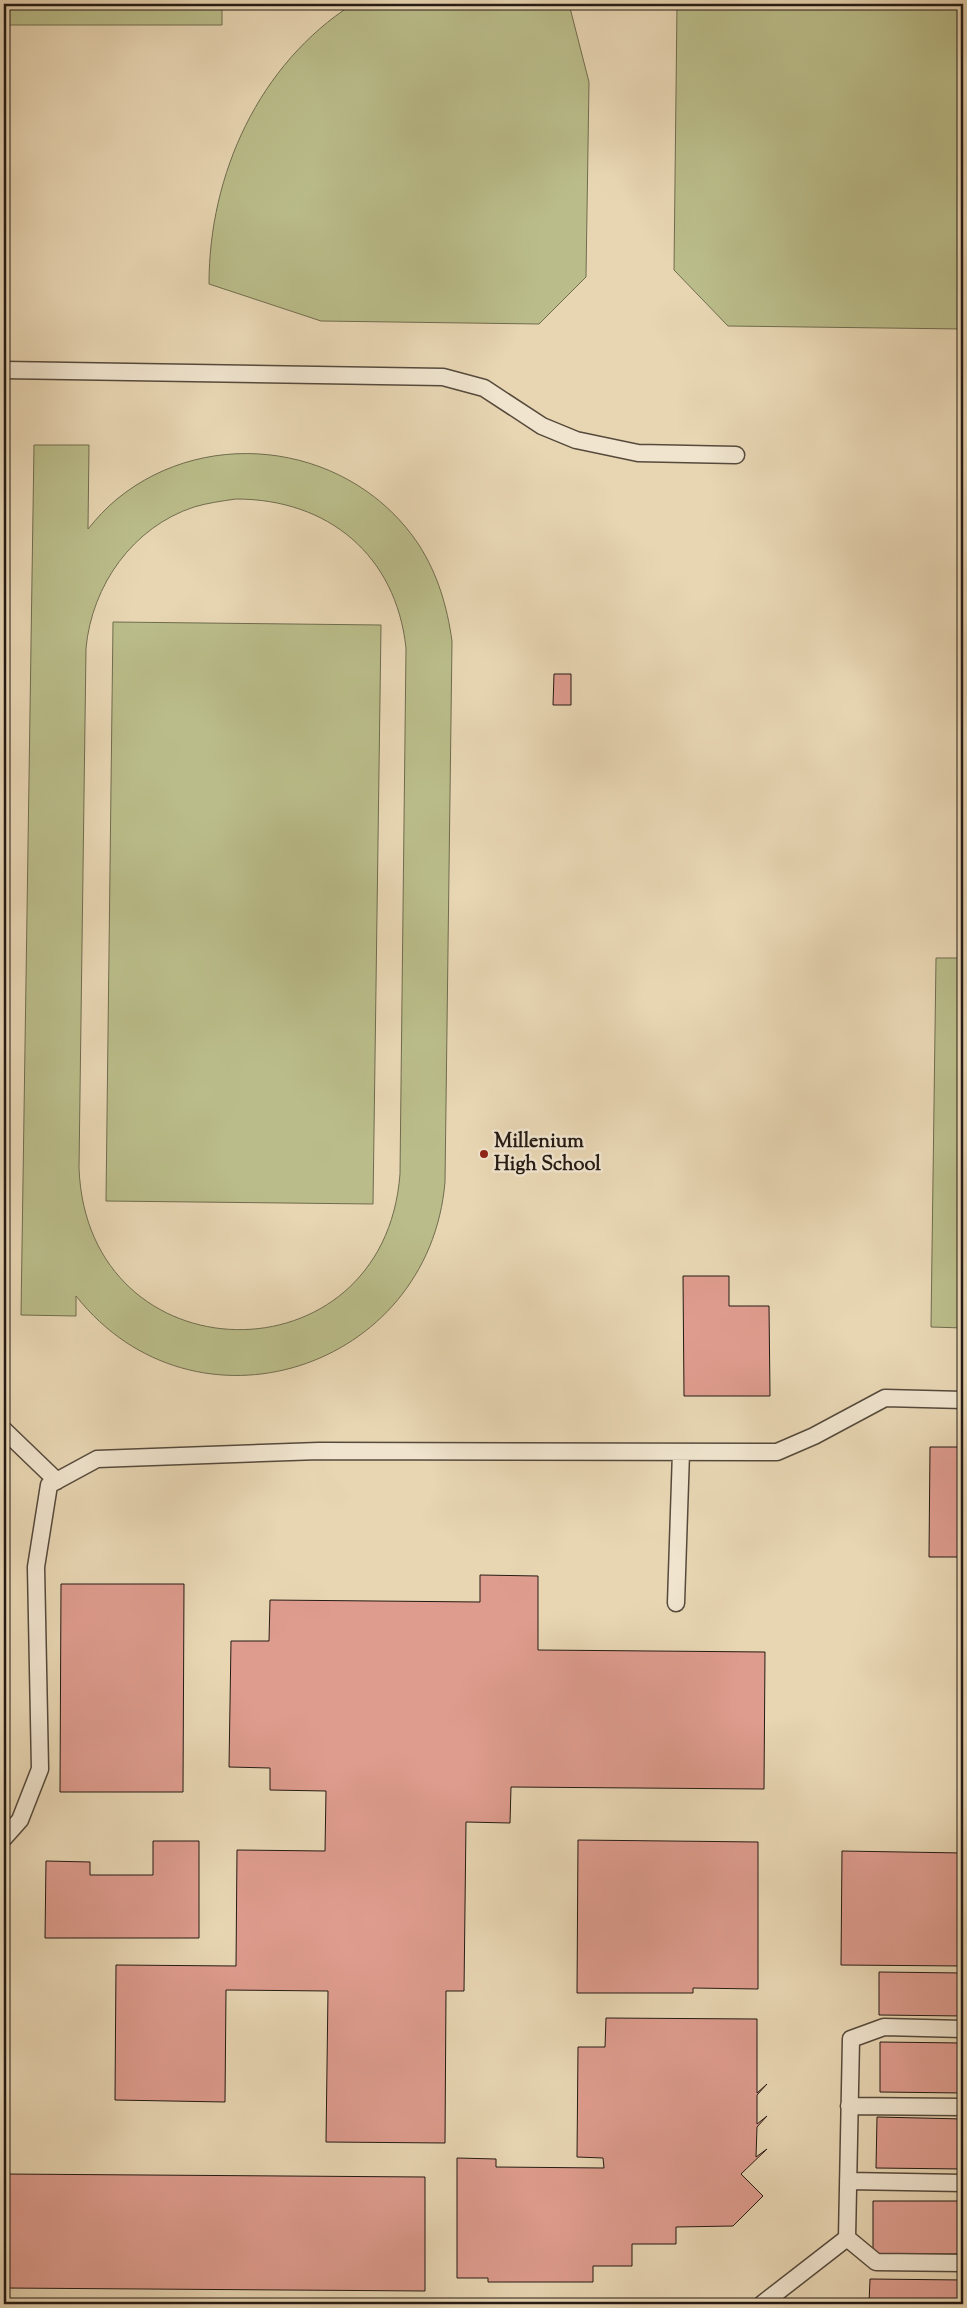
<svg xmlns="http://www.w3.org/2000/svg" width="967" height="2308" font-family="'Sorts Mill Goudy',serif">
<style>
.green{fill:#babd8a;stroke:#706c4f;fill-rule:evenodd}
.building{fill:#de9c8e;stroke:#251b14}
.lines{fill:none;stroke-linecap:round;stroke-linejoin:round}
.lane-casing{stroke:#564a3c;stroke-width:19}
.lane{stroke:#f0e4ce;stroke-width:16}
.poi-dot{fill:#8f2418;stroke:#f0e4ce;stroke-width:2}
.labels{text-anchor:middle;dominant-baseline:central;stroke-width:5;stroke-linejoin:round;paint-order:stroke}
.poi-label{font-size:20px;font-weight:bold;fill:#251b14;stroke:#f0e4ce;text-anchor:start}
</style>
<rect width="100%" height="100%" fill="#e8d6b3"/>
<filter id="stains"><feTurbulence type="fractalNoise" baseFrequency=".004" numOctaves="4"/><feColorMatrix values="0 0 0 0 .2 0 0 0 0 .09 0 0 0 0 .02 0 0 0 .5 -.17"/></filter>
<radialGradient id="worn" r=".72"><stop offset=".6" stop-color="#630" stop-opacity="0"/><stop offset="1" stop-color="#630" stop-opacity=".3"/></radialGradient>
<!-- green -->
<path class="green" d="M4,4H222V25H4Z
M353,4H569L589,82L586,277L539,324L321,321L209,284C209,174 259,64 353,4Z
M677,4H963V329L728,326L674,270Z
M34,445H89L88,529C97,518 106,508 117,499C210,423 353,445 419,545C438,575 447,606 452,641L445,1182C429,1370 195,1446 76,1296V1316L21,1315ZM236,499C328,499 396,555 406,648L400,1174C384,1385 87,1380 79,1168L86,648C92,585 133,527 194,507C207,503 222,501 236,499Z
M113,622L381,625L373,1204L106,1201Z
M936,958H963V1328L931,1327Z"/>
<!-- building -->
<path class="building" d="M554,674H571V705H553Z
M683,1276H729V1306H769L770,1396H684Z
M930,1447H963V1557H929Z
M480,1575L538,1576V1650L765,1652L764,1789L511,1787L510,1823L466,1822L464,1991H446L445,2143L326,2142L328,1991L226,1990L225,2102L115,2100L116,1965L236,1966L237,1850L325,1851L326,1791L270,1790V1768L229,1767L231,1641H269L270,1600L480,1602Z
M61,1584H184L183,1792H60Z
M578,1840L758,1842V1989L693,1988V1993H577Z
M153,1841H199V1938H45L46,1861L90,1862V1875H153Z
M842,1851L963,1853V1966L841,1965Z
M879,1972L963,1973V2016L879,2015Z
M606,2018L757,2019V2093L767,2084L757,2095V2124L767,2116L757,2127L756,2157L767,2149L741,2174L763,2196L733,2226L676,2227V2244H632V2266H593V2282H488V2278H457V2158L496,2159V2167L604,2168L603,2158L577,2157L578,2047H605Z
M880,2042L963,2043V2093L880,2092Z
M877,2117L963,2119V2169L876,2168Z
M4,2174L425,2177V2291L4,2288Z
M873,2201H963V2254H873Z
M870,2279L963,2280V2304H869Z"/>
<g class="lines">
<!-- lane casing -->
<g class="lane-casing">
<path id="lane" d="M4,370L443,377L484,388L542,426L576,440L638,453L736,455
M4,1430L57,1481
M676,1603L681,1452
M4,1838L20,1820L40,1769L36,1567L49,1485L97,1459L319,1451L777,1452L814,1436L885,1398L963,1400
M849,2106L963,2107
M848,2181L963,2183
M847,2238L851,2039L884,2027L963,2029
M847,2238L876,2262L963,2263
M762,2304L847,2238"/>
</g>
<!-- lane -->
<use href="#lane" class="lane"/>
</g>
<!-- markers -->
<circle class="poi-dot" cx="484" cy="1154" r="5"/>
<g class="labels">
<!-- poi labels -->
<g class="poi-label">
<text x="494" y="1142">Millenium<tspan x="494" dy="23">High School</tspan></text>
</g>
</g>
<!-- margin -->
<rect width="967" height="2308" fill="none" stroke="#e8d6b3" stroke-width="20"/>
<rect x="5" y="5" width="957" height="2298" fill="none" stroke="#251b14" stroke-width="2.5"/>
<rect x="10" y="10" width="947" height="2288" fill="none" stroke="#251b14"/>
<rect width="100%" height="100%" filter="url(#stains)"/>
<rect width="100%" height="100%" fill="url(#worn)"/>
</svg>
